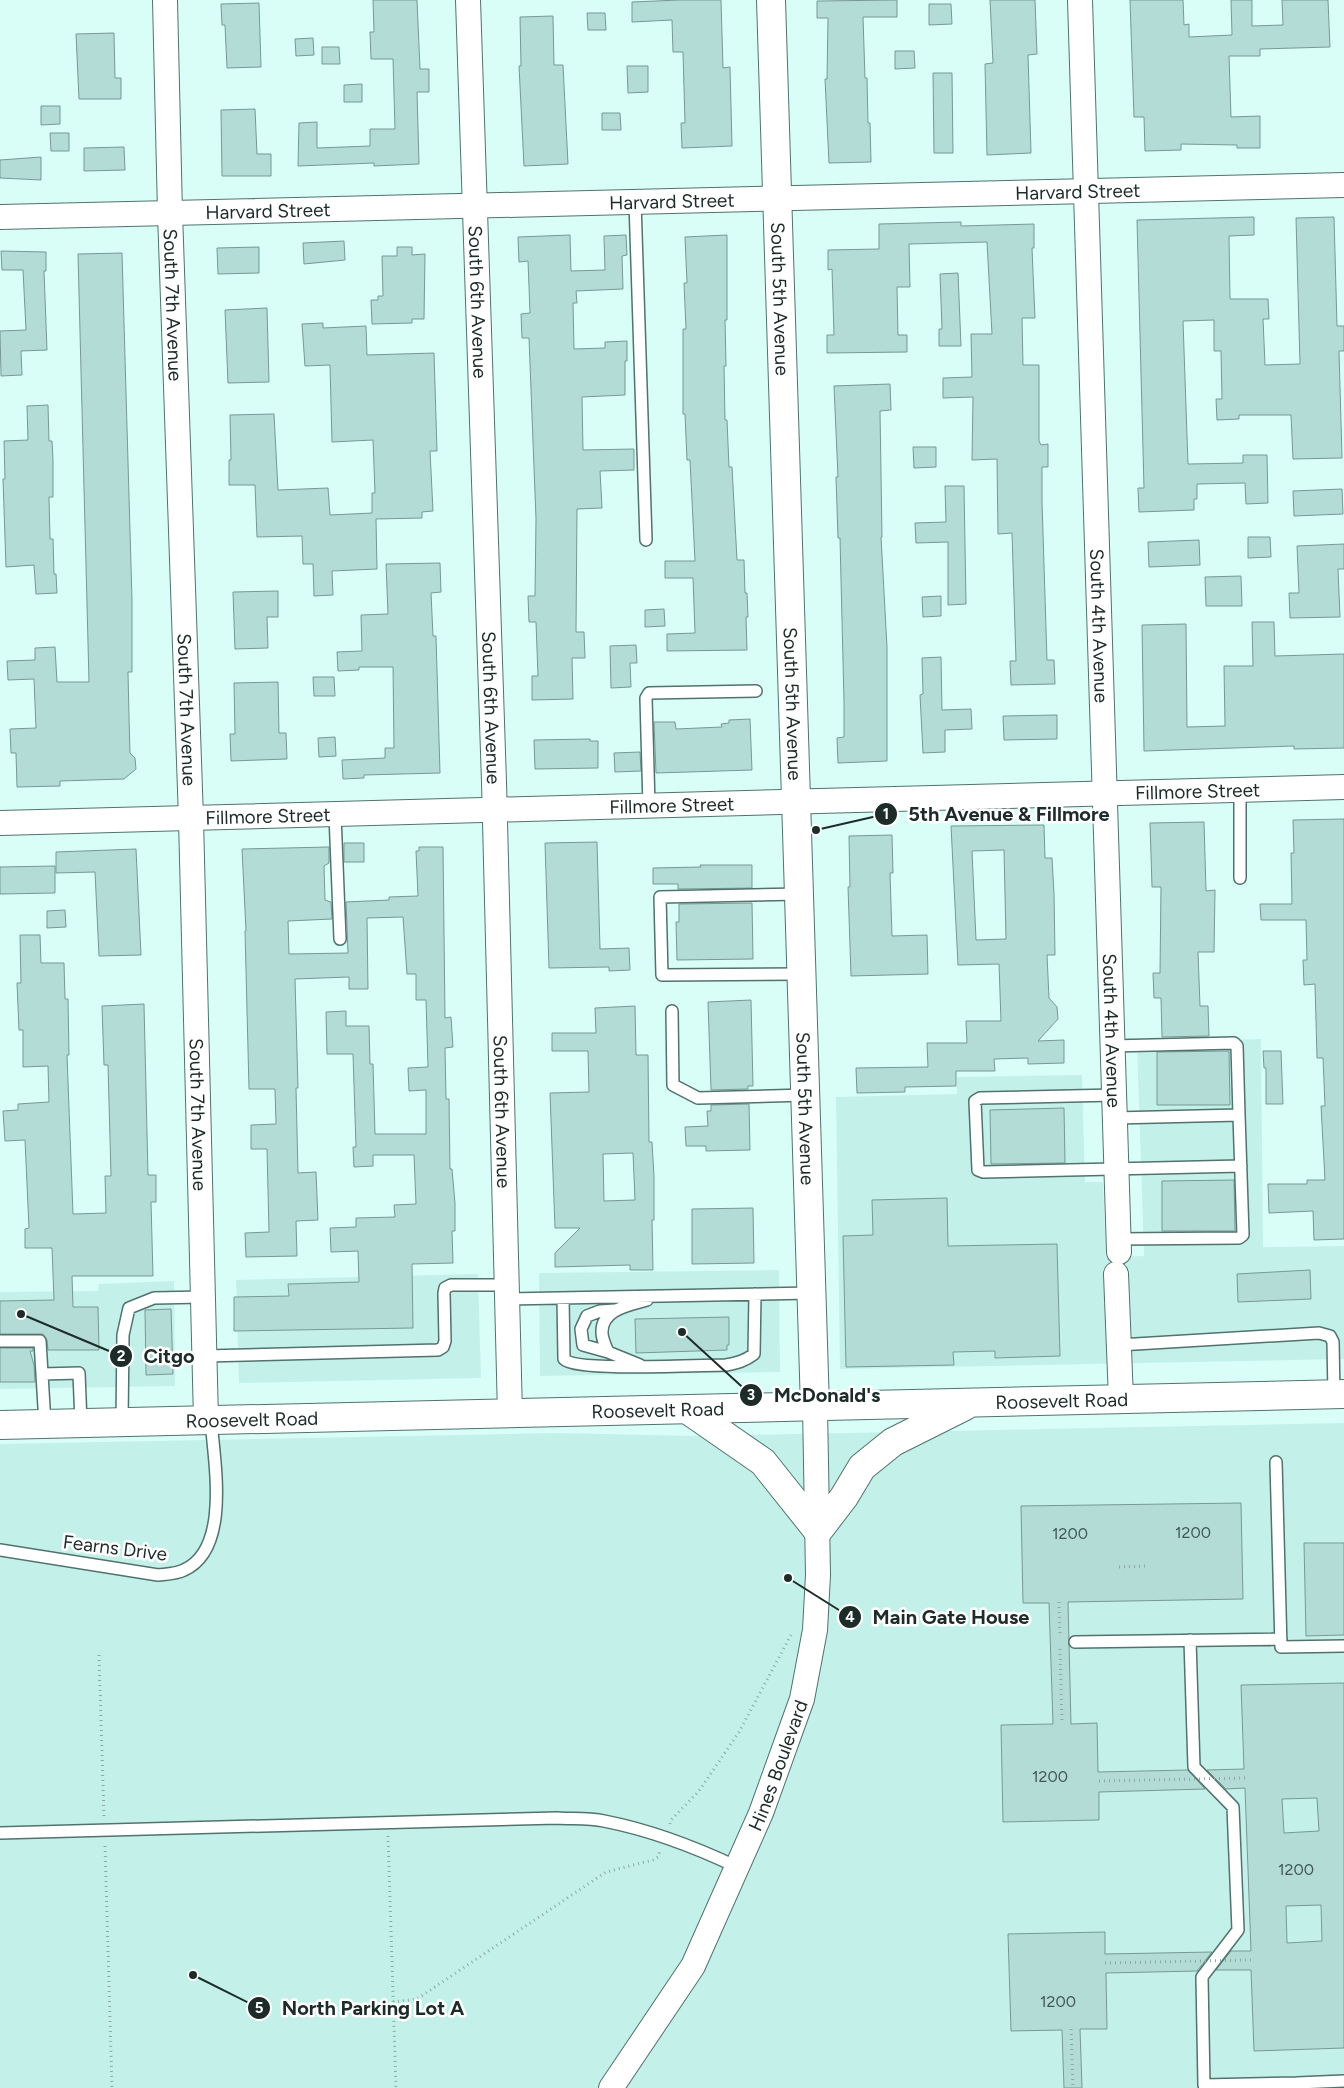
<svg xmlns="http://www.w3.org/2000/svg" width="1344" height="2088" font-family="Figtree,sans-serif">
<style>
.built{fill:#c3f1e9}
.building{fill:#b2dcd5;stroke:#779993;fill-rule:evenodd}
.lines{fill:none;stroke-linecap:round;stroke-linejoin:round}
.service-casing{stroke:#51726d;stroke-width:14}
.minor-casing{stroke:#51726d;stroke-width:26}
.tertiary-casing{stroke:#51726d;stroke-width:30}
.secondary-casing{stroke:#51726d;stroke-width:30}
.path{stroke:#8da9a4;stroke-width:3;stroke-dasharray:1 4;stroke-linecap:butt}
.service{stroke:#fff;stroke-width:11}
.minor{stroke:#fff;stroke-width:24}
.tertiary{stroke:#fff;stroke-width:28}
.secondary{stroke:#fff;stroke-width:28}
.path-bridge{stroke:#8da9a4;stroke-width:3;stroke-dasharray:1 4;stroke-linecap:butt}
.labels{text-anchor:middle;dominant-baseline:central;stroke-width:5;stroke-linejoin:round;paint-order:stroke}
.number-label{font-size:16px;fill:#425754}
.street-label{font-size:19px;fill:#1d2b29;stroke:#fff}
.leader{fill:none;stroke:#1d2b29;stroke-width:2}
.callout-dot{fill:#1d2b29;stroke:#fff;stroke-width:2}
.mark-label{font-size:15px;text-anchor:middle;font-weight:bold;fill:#fff}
.callout-label{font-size:20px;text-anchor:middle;font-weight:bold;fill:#1d2b29;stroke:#fff;stroke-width:5;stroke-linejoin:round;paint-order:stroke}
</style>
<rect width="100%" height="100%" fill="#d9fef8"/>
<!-- built -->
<path class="built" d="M1261,1039L1263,1247L1344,1246V1359L840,1369L836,1097L957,1094V1077L1082,1075L1085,1182H1103L1106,1257L1144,1256L1137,1043Z
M779,1270L780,1372L540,1376L539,1273Z
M478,1274L481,1378L239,1383L236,1280Z
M174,1281L175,1386L0,1389V1292L98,1291L99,1284Z
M1344,1423V2088H0V1444L556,1433L695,1436Z"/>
<!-- building -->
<path class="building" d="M373,0H417L420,69H429V92H417L419,164L374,166V163L298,166L299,123L317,122V148L370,146V129H395L393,59H371L370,32H374Z
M679,0H721L723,68L730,67L732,146L682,148L681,123H685L683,52H673L672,20L632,22V2Z
M897,0V17H863L865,78H867L868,123H870L871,162L829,163L825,79H827L828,18H817V1Z
M990,0H1035L1037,54L1028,55L1031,153L987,155L985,64L993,63Z
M1130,0H1183L1184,25L1189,24V37L1232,35L1231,0H1252V26L1283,25L1282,0H1328L1330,47L1260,49V56H1229L1231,117L1260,116V148H1237V145L1181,144V150L1145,151L1144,117H1134Z
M259,3L261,67L227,68L225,25H222L221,4Z
M929,4H951L952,24L929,25Z
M587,13H605L606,30H588Z
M553,16L554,65H563L568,164L524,166L519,66H521L520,17Z
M114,33L115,78H121V99H79L76,34Z
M313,38L314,55L296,56L295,39Z
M322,47H339L340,64H322Z
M895,51H914L915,68L895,69Z
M627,66H648V92L628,93Z
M933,73H952L953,153H934Z
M362,84V102H344V85Z
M41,106H60V124L41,125Z
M255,109L257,154H271V176H222L221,110Z
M602,113H620L621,130H602Z
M50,133H69V151H51Z
M124,147L125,170L84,171V148Z
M41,157V180L0,178V160Z
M1254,217V235L1229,236L1230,299H1268L1269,319H1263L1265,365L1300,364L1296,218L1334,217L1337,326H1344V351H1339L1342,458L1293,459L1291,415H1239V419L1217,420L1216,399H1222L1221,351H1214V320L1183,321L1188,464L1243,463V455H1267L1268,503L1246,504L1245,483L1197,484V499H1194V510L1139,512L1138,488H1144L1137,220Z
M961,222V226L1034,224V248H1032L1035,318H1022L1023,365H1039V441L1041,445L1048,444V467H1042V501L1047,660H1054L1055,684L1011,685L1010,661H1016L1012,533L998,534L997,459L972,460L973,397L943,398V378L972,377L971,334H992L987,242L909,244L910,287H897L898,335H907V352L827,353V335H834L832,269L828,270V250L879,249V224Z
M570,235L571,271L605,270L604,236L626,235L627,255L622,256L623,289L576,291L577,303H573L574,349L605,348V342L627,341V361H625V395L582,397L583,450L634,449V470L600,471L602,508L577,509L576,632H584L585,658H572L573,699L532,700V676H538L536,622H529L528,596H535L536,519L529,338H522L521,314L530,313L528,261L519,262L518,237Z
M727,235V320H725L726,366H724L725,420H727L729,467H732L737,560H744L745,593H747L748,617H746L747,650L667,651V634L695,633L693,578H665V561H695L690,460H687L685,414H683V329H686L684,283H687L685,237Z
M344,241L345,260L304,264L303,243Z
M259,247V273L218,274L217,248Z
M397,247H412V255L425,254L424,319H412V323L372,324L371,300H378V296H383L382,256H397Z
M1,251L46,252V271H44L47,350L21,351L22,375L1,376L0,331L26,330L23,270H2Z
M122,253L132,600V672H128L129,717L130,753L135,758L136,769L124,779L60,781V786L17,787L16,753H11L10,729L36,728L34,679L8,680L7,661L35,660V648L55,647L57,682H89L78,254Z
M958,273L961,346H939V329H942L940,274Z
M267,308L269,382L228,383L225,310Z
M323,323V328L366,326L367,355L434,353L437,451H430L433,511L422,512V518L376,519L377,569L332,571L333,595L314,596L313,564H303L302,536L257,537L255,485H229V460H231L230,415L274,414L278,490L328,488L330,515L372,513V493H375L373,440L332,442L330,365L305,366L302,324Z
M890,384L891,410L880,411L882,537H881L887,647V761L838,763L837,738L844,737V702L840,538H838L836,477H838L834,386Z
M48,405L49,441H52L53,460V497H49L50,539H53L54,574H56L57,593L36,594L34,565L6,567L3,479H5L4,441L28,440L27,406Z
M913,447H936V467L914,468Z
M945,486H964L966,604L948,605V542L916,543L915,523L946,522Z
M1342,489L1343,514L1294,516L1293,491Z
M1248,537H1270L1271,557L1248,558Z
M1199,540L1200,565L1149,567L1148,542Z
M1344,544V569H1338L1340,617L1290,618L1289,593H1299L1297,546Z
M440,563L441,592L431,593L433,636H436L440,773L364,775V778L343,779L342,760L385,758V748H394L393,667H359V670L338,671L337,652L362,651L361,615L388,614L386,564Z
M1241,576L1242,606H1206L1205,577Z
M278,591V617H267L268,648L235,649L233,592Z
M941,596V616L923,617L922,597Z
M664,609L665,626L645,627V610Z
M1252,622H1274L1275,656L1344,654V748L1294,749V746L1144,751L1142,625L1186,624L1187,727L1225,726L1224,666H1253Z
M636,645L637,663H630L631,687L611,688L610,646Z
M941,657L942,710L971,709L972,729L945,730V752L923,753L920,695L923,694L922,658Z
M313,677H334L335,696H314Z
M278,682L279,733H286L287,759L231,761L230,734H235L234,683Z
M1057,715V739L1004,740L1003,716Z
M750,719L752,770L656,773L654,722H675L676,729L722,727L721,724L729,723V720Z
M335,737L336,756L319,757L318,738Z
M590,739V741H598V768L535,769L534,740Z
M640,752L641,771L615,772L614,753Z
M1344,819V1239L1314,1240L1313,1211L1269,1213L1268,1184H1307V1180H1325L1321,1106H1325L1323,1058H1317L1315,984L1304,985L1303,960H1307L1306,920H1261L1260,904H1292L1291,853H1294L1293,820Z
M1204,822L1206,891L1215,890L1214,952H1198L1200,1006H1208L1209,1036L1162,1037L1161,998H1154L1153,973H1160L1161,887H1152L1150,823Z
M1044,825L1045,858H1052L1054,894L1055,955H1047L1049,998L1057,1007L1058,1019L1038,1041L1064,1040V1063L1028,1064V1058L994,1059L995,1071H956V1086L905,1087V1092L857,1093L856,1068L928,1067L927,1043H967L966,1021H1001L999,964L958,965L951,826ZM1004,850L1006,939L976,940L972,851Z
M892,835L893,873H890L892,936L927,935L928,974L851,976L848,887H850L849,836Z
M597,842L600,949L629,948L630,970L609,971V967L549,968L545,843Z
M344,843H364V862H344Z
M329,847V863L324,866L325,900L331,902L332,919L288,921L289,954L348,953L346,902L389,900V897L418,896L416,851H419V847H443L445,1018L451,1017L453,1047L445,1048L446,1099H449L450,1169H452L455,1203V1231H452L453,1263L412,1264L413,1328L234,1331V1297L289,1296L288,1284L359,1282L358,1251L331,1252L330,1228L356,1227V1218L395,1217L394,1205L416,1204L414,1155H373V1166L354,1167L353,1147H356L353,1054H327L326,1012L346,1011V1026H369L370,1064H373L375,1134H426V1090L409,1091L408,1068L428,1067L426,1000H416V974H407L403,917L367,918L368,989H349V977L295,979L298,1088H296L298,1173L316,1172L318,1220L296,1221L297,1256L246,1257L245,1233L269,1232L267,1149H251V1125L276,1124L275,1089H249L245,931H246L242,849Z
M136,849L141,955L99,956L95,872L56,873V852Z
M700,865H752V888L678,889V884H653V868L701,867Z
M55,866V893L0,894V867Z
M752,903L753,959L677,960L676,922H679V904Z
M65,910L66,927L47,928V911Z
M20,935H40L41,963H64L65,999H68L69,1055H67L73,1214L106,1213L105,1176H111L108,1065H104L102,1006L144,1004L148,1175H156V1202H151L153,1276H72L73,1307H98L99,1350H48L47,1340L43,1334H0V1301L54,1300L52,1248H25V1229L29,1228L25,1140L5,1141L3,1111L18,1110V1104L49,1102L48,1066L23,1067V1030H19L17,983H21Z
M751,1000L753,1086H748V1089L711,1090L708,1002Z
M635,1006L636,1055H648L649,1142H652L654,1177V1220H652L653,1270H630V1265L555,1267V1253L580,1228H555L550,1093L589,1092L588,1051H552V1033H596L595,1008ZM633,1153L635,1200L604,1201L603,1154Z
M1229,1051L1230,1105H1157V1052Z
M1263,1051H1281L1283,1104H1266V1068H1264Z
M749,1104L750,1150L706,1151V1146H686L685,1127L708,1126L707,1111H711V1105Z
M1064,1108L1065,1163L991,1164L990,1110Z
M1234,1180L1235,1231H1162V1181Z
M947,1198L948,1246L1057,1244L1060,1356L995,1358V1351L953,1352L954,1365L846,1367L843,1236L873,1235L872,1200Z
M753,1208L754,1263L692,1264V1209Z
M1310,1270L1311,1299L1238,1302L1237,1274Z
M171,1309L173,1374L146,1375L145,1310Z
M729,1317V1345H727V1350L636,1353L635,1319Z
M0,1348H33V1351H30L34,1365L35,1382H0Z
M1241,1503L1243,1599L1068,1602L1071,1724L1097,1723L1098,1772L1188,1770L1205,1789L1099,1792V1820L1003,1822L1001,1725L1053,1724L1049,1603H1023L1021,1506Z
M1304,1543H1344V1635L1306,1636Z
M1344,1683V2048L1254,2051L1251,1970H1216L1231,1951H1251L1245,1788L1226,1789L1207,1770L1244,1769L1241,1685ZM1317,1798L1319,1831L1284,1833L1282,1799ZM1321,1905L1322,1941L1287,1943L1286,1906Z
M1105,1932V1954L1212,1952L1197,1971L1106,1973L1107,2029H1080L1082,2088H1064L1062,2030L1011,2031L1008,1934Z"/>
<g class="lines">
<!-- service casing -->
<g class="service-casing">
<path id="service" d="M635,202L646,540
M1240,789V878
M649,806L646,698L649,693L756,691
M335,815L340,939
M799,894L660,897L662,975L802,974
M672,1011L673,1085L698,1098L805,1095
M1112,1046L1234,1043L1237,1046L1239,1115
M1114,1095L980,1098L975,1101L978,1170L983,1172L1241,1166
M1115,1118L1239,1115L1243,1235L1239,1238L1118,1239
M563,1298L564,1359C575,1372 702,1365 726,1365C737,1363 745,1361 754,1354L755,1294
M507,1299L810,1293
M0,1341H40L45,1424
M1119,1345L1319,1333L1330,1336L1333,1342L1334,1394
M608,1352L583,1345L581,1329L587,1316L600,1311L615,1310
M205,1356L438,1350L443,1347L445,1341L444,1293L445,1288L451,1285H507
M640,1365L608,1352C606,1347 602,1339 602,1333C601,1309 630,1305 647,1300
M42,1374L79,1373L81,1423
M122,1422L123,1335L129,1308L154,1298L203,1297
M1276,1462L1281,1647L1344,1646
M0,1550L158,1575C166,1574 176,1574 184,1570C231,1549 214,1462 211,1420
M1190,1640L1194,1767L1233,1807L1238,1930L1202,1977L1204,2085L1297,2083V2088
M1075,1642L1281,1639
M0,1833L557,1818C573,1819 589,1818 604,1821C650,1830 695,1847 737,1867
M1297,2083L1344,2081"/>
</g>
<!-- minor casing -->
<g class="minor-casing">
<g id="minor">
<path id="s1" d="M165,0L170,213L191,819L206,1420"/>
<path id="s2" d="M468,0L494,782L510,1414"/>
<path id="s3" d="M1080,0L1119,1252"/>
<path id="s4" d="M0,217L1344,185"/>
<path id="s5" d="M0,823L1344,787"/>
<path d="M1116,1274L1121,1399"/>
<path id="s6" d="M611,2088L693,1966L761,1813L802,1699L815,1630L818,1575L815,1407"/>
</g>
</g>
<!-- tertiary casing -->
<g class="tertiary-casing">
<g id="tertiary">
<path id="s7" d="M771,0L815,1407"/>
</g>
</g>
<!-- secondary casing -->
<g class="secondary-casing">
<g id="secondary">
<path d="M688,1410L763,1462L818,1531L844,1497L862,1467L893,1442L965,1406"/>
<path id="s8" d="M0,1425L1344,1394"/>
</g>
</g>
<!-- path -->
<path class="path" d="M1119,1567L1146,1566
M1059,1602L1060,1635
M1060,1649L1062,1724
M99,1655L104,1817
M670,1824L671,1820L699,1791L739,1732L791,1635
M388,1836L396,2088
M105,1846L112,2088
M393,2002L417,1999L606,1872L653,1860L658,1857L660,1851
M1071,2029L1073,2088"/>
<!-- service -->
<use href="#service" class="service"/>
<!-- minor -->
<use href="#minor" class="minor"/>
<!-- tertiary -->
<use href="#tertiary" class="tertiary"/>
<!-- secondary -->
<use href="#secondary" class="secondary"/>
<!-- path-bridge -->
<path class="path-bridge" d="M1099,1781L1245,1778
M1105,1963L1251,1960"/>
</g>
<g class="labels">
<!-- number labels -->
<g class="number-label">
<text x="1193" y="1532">1200</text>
<text x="1070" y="1533">1200</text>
<text x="1050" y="1776">1200</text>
<text x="1296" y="1869">1200</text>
<text x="1058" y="2001">1200</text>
</g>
<!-- street labels -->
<g class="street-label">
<text stroke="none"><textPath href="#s4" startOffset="1078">Harvard Street</textPath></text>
<text stroke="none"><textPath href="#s4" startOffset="672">Harvard Street</textPath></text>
<text stroke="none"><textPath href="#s4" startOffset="268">Harvard Street</textPath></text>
<text stroke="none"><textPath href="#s7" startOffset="299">South 5th Avenue</textPath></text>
<text stroke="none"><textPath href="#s2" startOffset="302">South 6th Avenue</textPath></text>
<text stroke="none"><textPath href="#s1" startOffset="305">South 7th Avenue</textPath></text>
<text stroke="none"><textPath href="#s3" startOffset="626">South 4th Avenue</textPath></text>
<text stroke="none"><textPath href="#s7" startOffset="704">South 5th Avenue</textPath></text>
<text stroke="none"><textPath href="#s2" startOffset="708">South 6th Avenue</textPath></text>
<text stroke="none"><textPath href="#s1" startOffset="710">South 7th Avenue</textPath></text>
<text stroke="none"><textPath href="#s5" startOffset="1198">Fillmore Street</textPath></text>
<text stroke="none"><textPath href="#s5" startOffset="672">Fillmore Street</textPath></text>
<text stroke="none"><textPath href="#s5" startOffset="268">Fillmore Street</textPath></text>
<text stroke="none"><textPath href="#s3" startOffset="1031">South 4th Avenue</textPath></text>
<text stroke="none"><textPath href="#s7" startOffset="1109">South 5th Avenue</textPath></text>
<text stroke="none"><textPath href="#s2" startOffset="1112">South 6th Avenue</textPath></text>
<text stroke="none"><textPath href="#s1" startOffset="1115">South 7th Avenue</textPath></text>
<text stroke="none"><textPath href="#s8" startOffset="1062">Roosevelt Road</textPath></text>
<text stroke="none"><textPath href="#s8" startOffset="658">Roosevelt Road</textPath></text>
<text stroke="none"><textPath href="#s8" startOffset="252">Roosevelt Road</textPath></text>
<text transform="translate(115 1548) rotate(7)">Fearns Drive</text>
<text stroke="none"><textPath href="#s6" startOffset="365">Hines Boulevard</textPath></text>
</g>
</g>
<!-- callouts -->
<path class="leader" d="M816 830L886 814M21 1314L121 1356M682 1332L751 1395M788 1578L850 1617M193 1975L259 2008"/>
<g class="callout-dot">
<circle cx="816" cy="830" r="5"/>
<circle cx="21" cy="1314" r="5"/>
<circle cx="682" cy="1332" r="5"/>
<circle cx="788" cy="1578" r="5"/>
<circle cx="193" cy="1975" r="5"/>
<circle cx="886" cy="814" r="12"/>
<circle cx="121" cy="1356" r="12"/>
<circle cx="751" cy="1395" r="12"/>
<circle cx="850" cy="1617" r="12"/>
<circle cx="259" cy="2008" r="12"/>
</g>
<g class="mark-label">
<text x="886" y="819">1</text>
<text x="121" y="1361">2</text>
<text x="751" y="1400">3</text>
<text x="850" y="1622">4</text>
<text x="259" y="2013">5</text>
</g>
<g class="callout-label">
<text x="1009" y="821">5th Avenue &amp; Fillmore</text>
<text x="169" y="1363">Citgo</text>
<text x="827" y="1402">McDonald's</text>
<text x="951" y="1624">Main Gate House</text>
<text x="373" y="2015">North Parking Lot A</text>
</g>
</svg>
